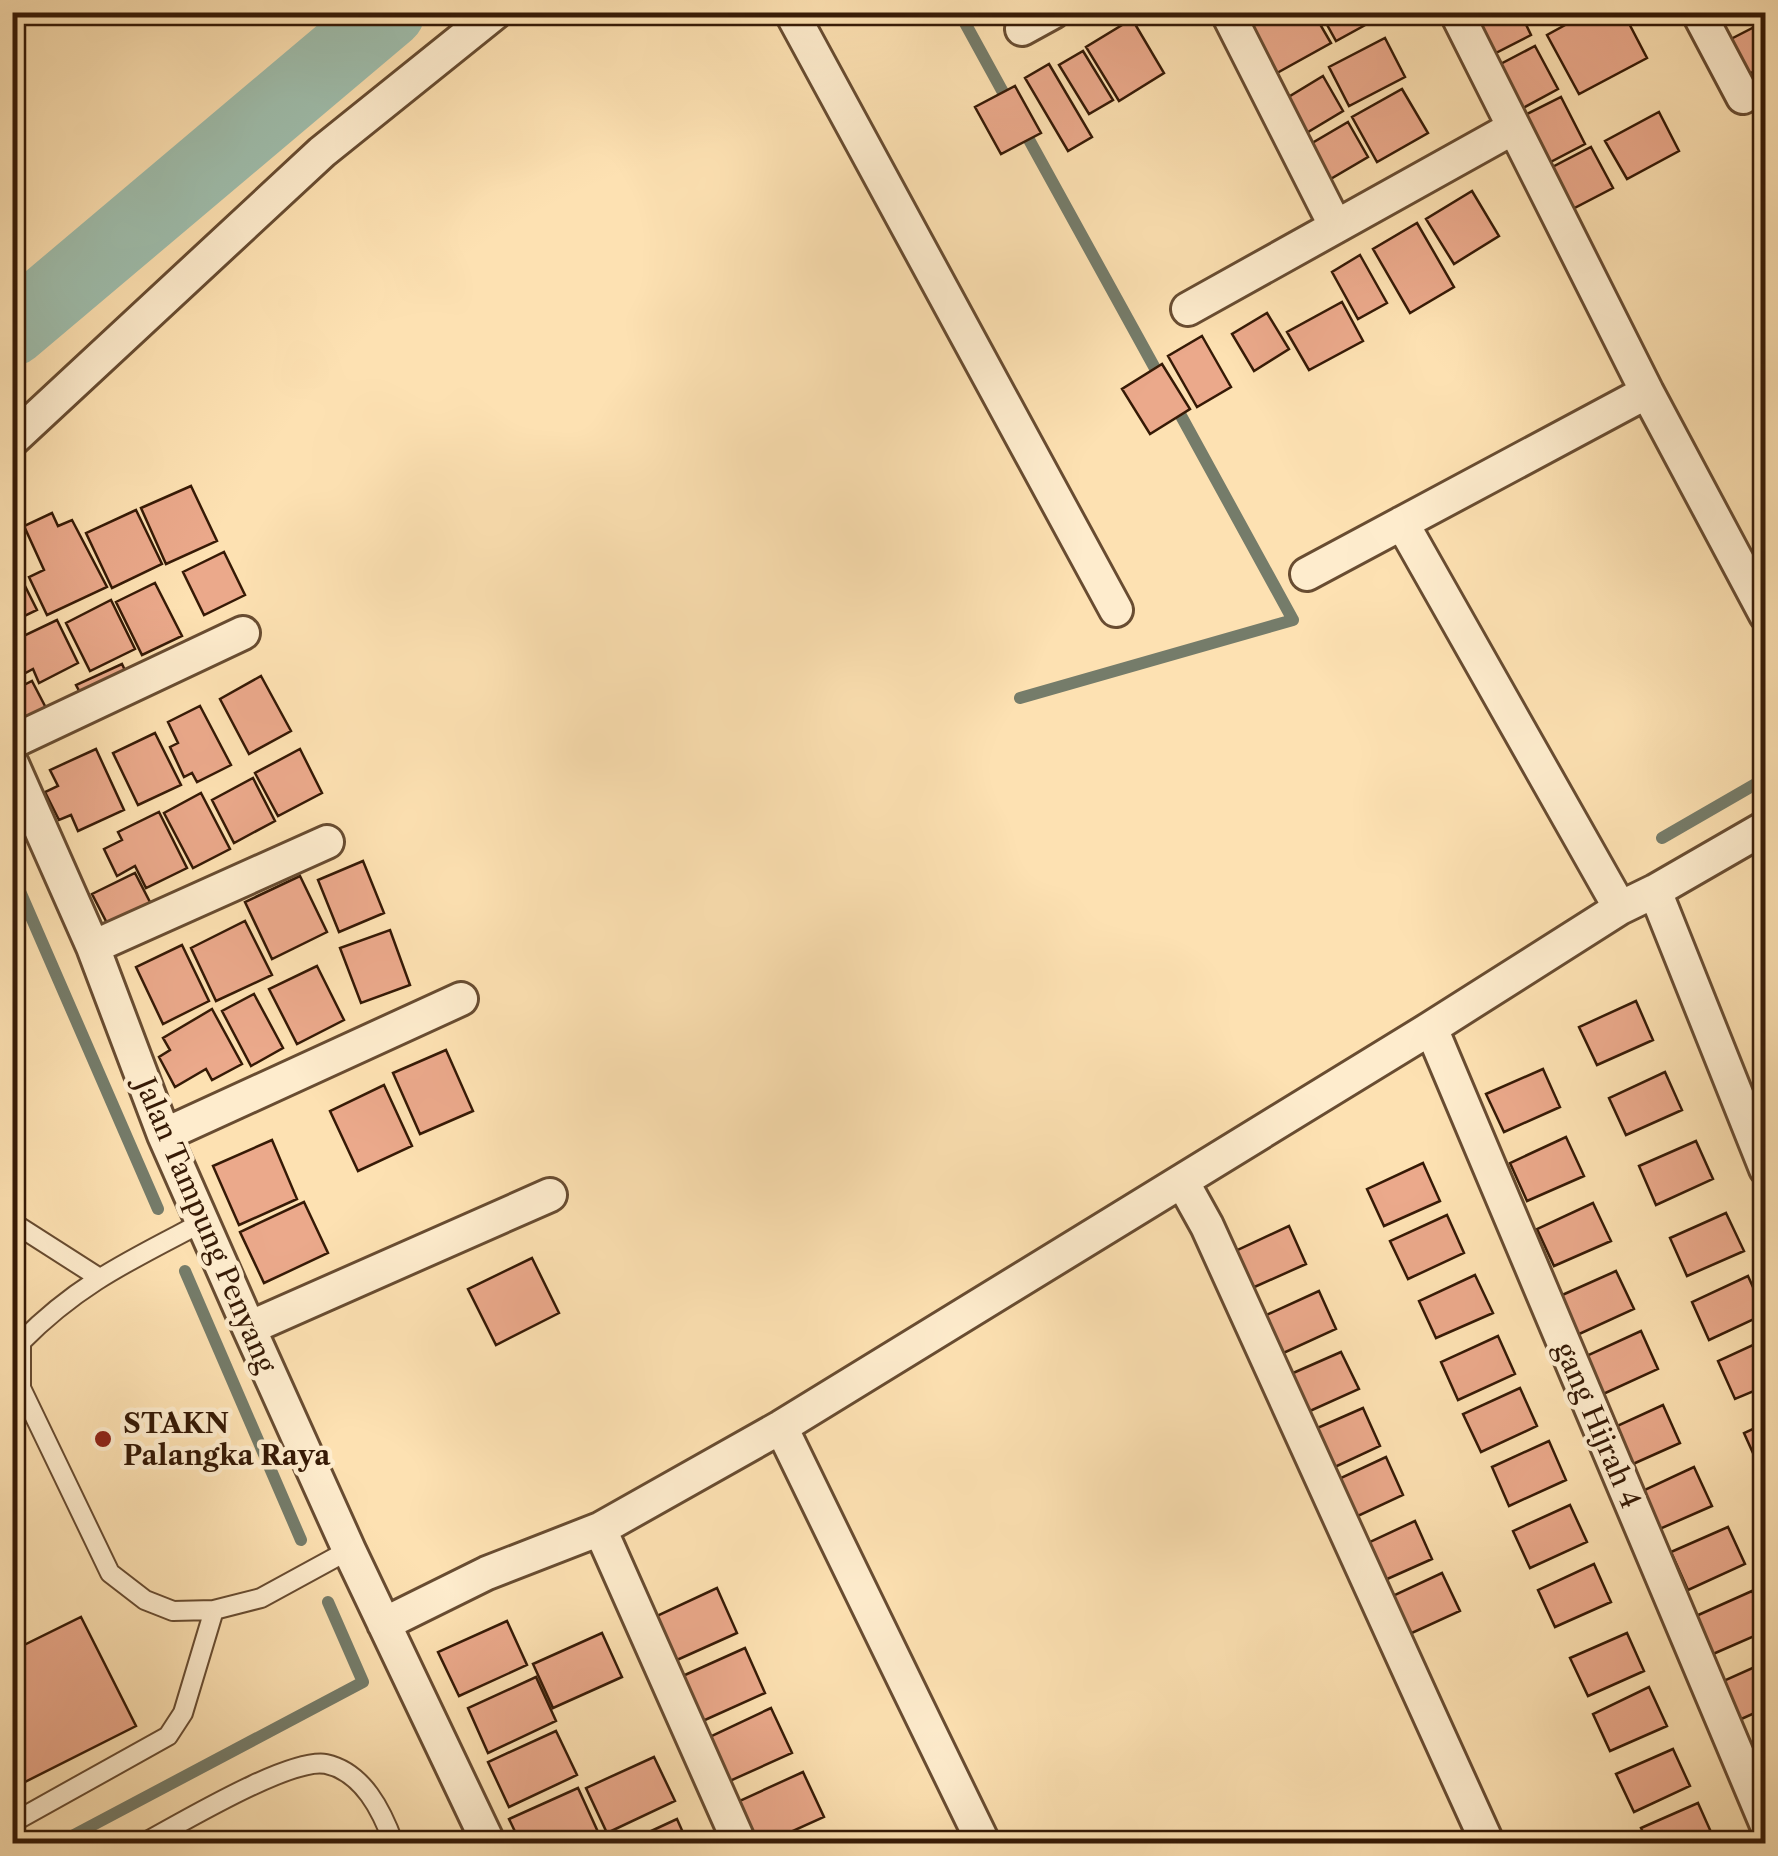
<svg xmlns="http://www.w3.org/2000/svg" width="1778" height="1856" font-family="'Libre Caslon Text',serif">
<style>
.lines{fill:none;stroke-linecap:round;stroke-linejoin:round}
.stream{stroke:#757c6a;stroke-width:12}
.river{stroke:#9fbead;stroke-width:72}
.building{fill:#eba98b;stroke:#361a06;stroke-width:2.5}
.lane-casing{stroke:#684c31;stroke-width:22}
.street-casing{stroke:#684c31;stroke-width:38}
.lane{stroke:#feeccd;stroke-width:18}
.street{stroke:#feeccd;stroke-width:32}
.poi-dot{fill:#8f2418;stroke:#feeccd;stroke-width:4}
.labels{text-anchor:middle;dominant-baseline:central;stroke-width:9;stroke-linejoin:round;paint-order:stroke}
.street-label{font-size:28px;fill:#361a06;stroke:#feeccd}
.poi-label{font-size:28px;font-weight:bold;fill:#361a06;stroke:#feeccd;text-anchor:start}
</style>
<rect width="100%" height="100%" fill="#fde1b2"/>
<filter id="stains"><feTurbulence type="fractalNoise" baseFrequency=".002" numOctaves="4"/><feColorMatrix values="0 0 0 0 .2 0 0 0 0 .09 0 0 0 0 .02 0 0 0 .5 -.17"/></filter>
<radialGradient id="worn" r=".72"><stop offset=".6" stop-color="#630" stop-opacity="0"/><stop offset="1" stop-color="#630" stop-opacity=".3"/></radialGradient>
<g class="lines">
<!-- stream -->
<path class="stream" d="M959,12L1010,105
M1022,127L1162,381
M1020,698L1293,620L1174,403
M1662,838L1766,778
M12,873L158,1209
M185,1271L301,1540
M57,1844L363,1682L328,1602"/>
<!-- river -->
<path class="river" d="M12,330L389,12"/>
</g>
<!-- building -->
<path class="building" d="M1252,12H1313L1331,43L1268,78L1236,21Z
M1320,12H1389L1336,41Z
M1483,12H1520L1531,35L1482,60L1463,23Z
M1538,12H1565L1544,24Z
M1589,12H1623L1647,58L1579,94L1547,35Z
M1132,19L1164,73L1119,101L1086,47Z
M1766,21V66L1747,75L1729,40Z
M1385,38L1405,77L1349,106L1329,67Z
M1535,46L1558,89L1514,113L1491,69Z
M1083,51L1113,100L1089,114L1059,65Z
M1049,64L1092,137L1068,151L1025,78Z
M1323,76L1343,111L1298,138L1277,104Z
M1015,86L1041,133L1001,154L975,107Z
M1402,89L1428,133L1377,162L1352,117Z
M1561,97L1585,144L1539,168L1515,120Z
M1659,112L1679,151L1627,179L1605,141Z
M1348,122L1368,157L1322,184L1302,149Z
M1591,147L1613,188L1559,216L1537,175Z
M1472,191L1499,236L1454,264L1426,219Z
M1417,223L1454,287L1410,313L1373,249Z
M1360,255L1387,303L1358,319L1332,272Z
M1342,302L1363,341L1309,370L1287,332Z
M1267,313L1289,349L1254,371L1232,334Z
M1202,336L1231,387L1197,407L1168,356Z
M1162,364L1190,409L1150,434L1122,389Z
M191,486L217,541L166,564L141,508Z
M136,510L162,564L112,588L86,533Z
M52,513L58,526L72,520L107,587L47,615L29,577L44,570L24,526Z
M224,552L245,595L204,615L183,572Z
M12,560L37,610L12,622Z
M155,583L182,636L142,655L116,602Z
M111,600L135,649L90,671L66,623Z
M57,620L78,663L39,683L33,669L18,677L12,665V649L20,645L17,639Z
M122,664L129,679L84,700L76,685Z
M261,676L291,731L249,754L220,699Z
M32,681L46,708L15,724L12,691Z
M200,706L231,765L197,782L192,773L184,777L170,747L178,743L168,722Z
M155,733L181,785L138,805L113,753Z
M96,749L124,810L78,831L71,815L59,820L45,792L58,786L50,770Z
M300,749L322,793L278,816L255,773Z
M253,778L275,821L234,843L212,800Z
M201,793L230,849L193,868L164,813Z
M159,812L187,868L146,888L135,866L117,876L104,849L122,840L118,832Z
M363,861L384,913L339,932L318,880Z
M135,873L152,906L109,927L92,894Z
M300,876L327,932L272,959L245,902Z
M245,921L272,975L216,1001L191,948Z
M390,930L410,985L361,1003L340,948Z
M182,945L209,1001L163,1024L136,967Z
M317,966L344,1020L297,1044L269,989Z
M254,994L283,1048L251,1066L222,1011Z
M1636,1001L1653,1040L1597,1065L1579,1027Z
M212,1009L242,1064L212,1080L206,1069L175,1087L159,1057L170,1050L163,1038Z
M446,1050L473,1111L420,1134L393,1073Z
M1543,1069L1560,1107L1504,1132L1486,1094Z
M1665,1072L1682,1110L1626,1135L1609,1098Z
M384,1085L412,1146L358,1171L330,1111Z
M1566,1137L1584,1176L1527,1201L1510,1163Z
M272,1140L297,1199L239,1225L213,1166Z
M1696,1141L1713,1179L1656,1205L1639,1166Z
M1423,1163L1440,1201L1384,1226L1367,1189Z
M304,1202L328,1253L264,1283L240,1232Z
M1593,1203L1611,1241L1554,1266L1537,1229Z
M1726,1213L1744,1251L1687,1276L1670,1238Z
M1447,1215L1464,1253L1408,1279L1390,1241Z
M1289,1226L1306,1264L1250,1289L1233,1252Z
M532,1258L559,1313L496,1345L468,1289Z
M1616,1271L1634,1309L1577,1335L1560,1296Z
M1475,1275L1493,1313L1436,1338L1419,1301Z
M1748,1276L1765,1314L1709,1340L1692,1302Z
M1319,1291L1336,1329L1279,1355L1262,1317Z
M1641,1331L1658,1369L1601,1395L1584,1357Z
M1498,1336L1515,1374L1458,1400L1441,1362Z
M1766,1339V1386L1735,1399L1718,1361Z
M1341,1352L1359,1389L1301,1415L1284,1377Z
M1520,1388L1537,1426L1481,1452L1463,1414Z
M1663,1405L1680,1443L1624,1468L1606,1431Z
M1363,1408L1380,1446L1324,1472L1306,1433Z
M1766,1423V1469L1761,1471L1744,1433Z
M1549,1441L1566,1480L1509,1506L1492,1467Z
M1386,1457L1403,1495L1347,1521L1330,1483Z
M1694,1467L1712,1506L1655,1531L1638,1493Z
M1570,1505L1587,1542L1530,1568L1513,1531Z
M1415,1521L1432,1559L1376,1584L1359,1547Z
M1728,1527L1745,1564L1688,1590L1671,1552Z
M1594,1564L1611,1602L1555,1627L1538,1590Z
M1442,1573L1460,1611L1403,1637L1386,1599Z
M717,1588L737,1633L668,1664L648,1620Z
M1752,1591L1766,1620V1631L1713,1654L1696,1616Z
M81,1617L136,1726L13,1788L12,1651Z
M507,1621L527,1665L459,1696L438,1652Z
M602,1633L622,1677L553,1708L533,1664Z
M1627,1633L1644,1671L1588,1696L1570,1658Z
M745,1648L765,1693L696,1724L676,1679Z
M1766,1662V1708L1739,1720L1721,1682Z
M536,1677L556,1721L488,1753L468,1708Z
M1649,1687L1667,1726L1610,1751L1593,1714Z
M771,1708L792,1753L723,1784L703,1740Z
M556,1731L577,1775L509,1807L488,1762Z
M1766,1737V1773L1752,1743Z
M1673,1749L1690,1786L1634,1812L1616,1774Z
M654,1757L675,1801L607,1833L586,1788Z
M803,1772L824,1817L764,1844H754L735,1803Z
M578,1788L598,1832L573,1844H521L509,1819Z
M1698,1803L1715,1841L1648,1844L1641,1828Z
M677,1819L688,1844H623Z
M824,1832L829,1844H799Z"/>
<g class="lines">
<!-- lane casing -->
<g class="lane-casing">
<path id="lane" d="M12,1222L98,1277
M203,1222C131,1260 79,1283 21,1342V1388L110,1573L145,1600L173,1611L214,1610L261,1598L349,1550
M12,1823L168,1736L183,1713L214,1610
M142,1844C178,1825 290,1757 326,1764C363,1772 382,1811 394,1844"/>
</g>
<!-- street casing -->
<g class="street-casing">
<path id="street" d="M791,12L1116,610
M1227,12L1335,225
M1456,12L1647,392L1766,615
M1698,12L1743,97
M1022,29L1053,12
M1188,309L1513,128
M12,440L322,152L496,12
M1402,523L1620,908
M1307,574L1647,392
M12,742L243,633
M12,764L93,947L164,1135L249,1328L349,1550L489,1844
M1655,891L1766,1169
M93,947L327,842
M1431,1028L1766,1823
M164,1135L461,999
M1182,1181L1207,1226L1488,1844
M249,1328L550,1195
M781,1427L984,1844
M600,1529L781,1427L1431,1028L1620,908L1655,891L1766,827
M384,1624L487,1573L600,1529L740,1844"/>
</g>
<!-- lane -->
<use href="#lane" class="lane"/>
<!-- street -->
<use href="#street" class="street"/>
</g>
<!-- markers -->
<circle class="poi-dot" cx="103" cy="1439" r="10"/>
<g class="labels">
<!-- street labels -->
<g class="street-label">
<text transform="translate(206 1225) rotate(67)">Jalan Tampung Penyang</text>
<text transform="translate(1598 1425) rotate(67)">gang Hijrah 4</text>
</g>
<!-- poi labels -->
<g class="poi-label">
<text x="123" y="1423">STAKN<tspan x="123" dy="32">Palangka Raya</tspan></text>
</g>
</g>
<!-- margin -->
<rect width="1778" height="1856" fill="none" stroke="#fde1b2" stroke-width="50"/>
<rect x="15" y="15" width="1748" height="1826" fill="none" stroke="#361a06" stroke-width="5"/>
<rect x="25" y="25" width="1728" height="1806" fill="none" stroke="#361a06" stroke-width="2.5"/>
<rect width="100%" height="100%" filter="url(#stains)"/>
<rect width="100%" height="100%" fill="url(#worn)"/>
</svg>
